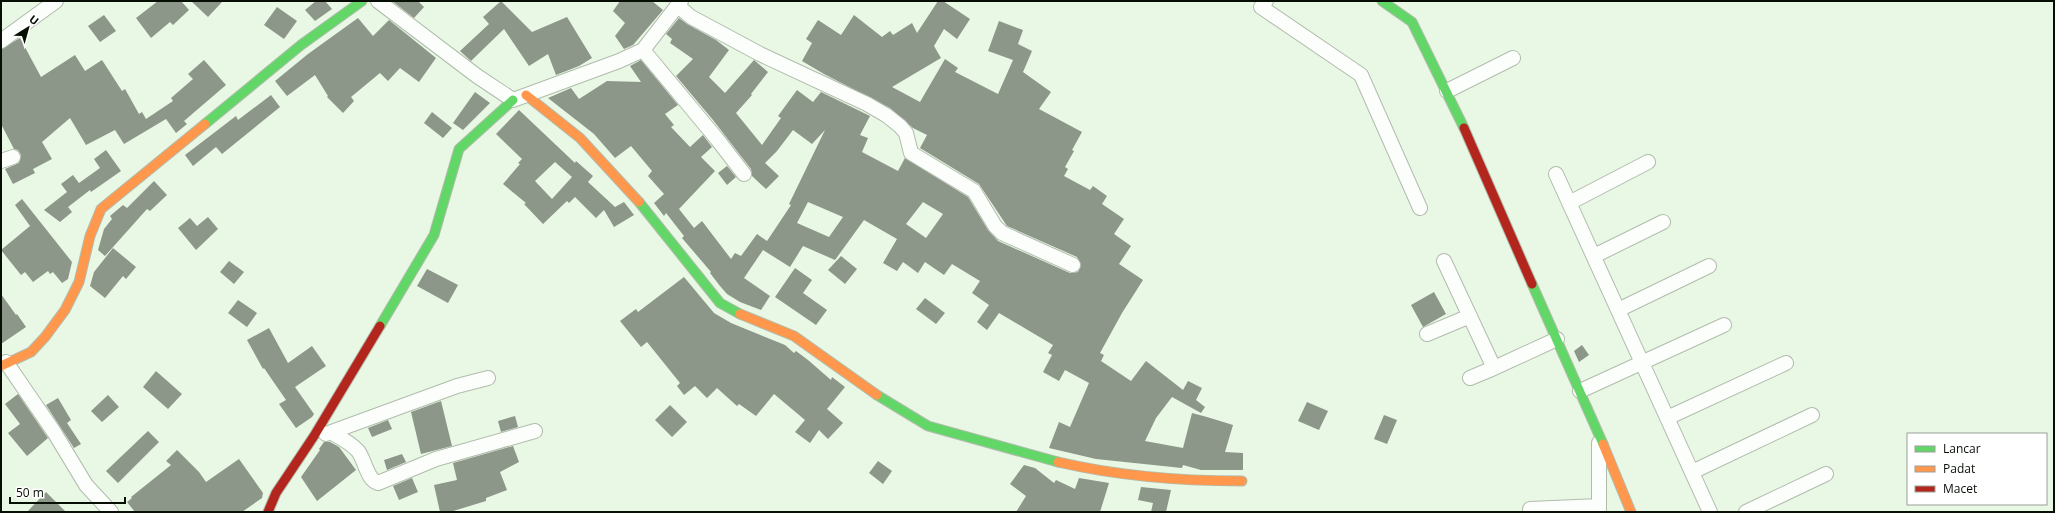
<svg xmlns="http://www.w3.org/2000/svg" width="2055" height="513" font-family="'Open Sans',sans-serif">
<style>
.building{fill:#8c9689;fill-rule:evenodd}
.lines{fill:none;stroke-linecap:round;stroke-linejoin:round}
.street-casing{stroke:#b1bcad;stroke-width:16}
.fast-casing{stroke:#b1bcad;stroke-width:11}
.slow-casing{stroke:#b1bcad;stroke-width:11}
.jam-casing{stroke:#b1bcad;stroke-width:11}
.street{stroke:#fcfefb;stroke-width:14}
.fast{stroke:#63d668;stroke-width:9}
.slow{stroke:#ff974d;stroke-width:9}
.jam{stroke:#b3261e;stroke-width:9}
</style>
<rect width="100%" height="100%" fill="#e9f7e5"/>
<!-- building -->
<path class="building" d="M158,1H181L189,10L173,25L170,22L151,38L136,18Z
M191,1H223L208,17Z
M316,1H325L332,9L315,21L305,10Z
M392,1H418L424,7L414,18Z
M501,1L532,32L567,17L592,58L579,66L556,75L548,54L529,66L504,29L471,61L460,51L489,24L483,17Z
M620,1H652L663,10L633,45L624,49L615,36L625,23L613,11Z
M938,1H943L970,19L957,39L944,29L934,46L941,58L892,87L920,102L945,59L958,68L955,72L998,94L1013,60L988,51L999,21L1023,30L1018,44L1032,51L1023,72L1051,92L1039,109L1082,132L1072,150L1074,151L1065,167L1068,169L1064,176L1090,190L1093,186L1107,196L1102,204L1124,219L1114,234L1131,246L1119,264L1143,280L1122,313L1100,353L1104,355L1101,361L1131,381L1146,361L1183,390L1188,381L1202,388L1196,400L1205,407L1201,413L1172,397L1156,418L1145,441L1183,448L1192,413L1207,417L1233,425L1225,452L1243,453V470H1201L1183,465L1182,468L1096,459L1049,448L1059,422L1070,427L1089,383L1065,370L1059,381L1043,372L1052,355L1048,353L1053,345L999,313L987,330L977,322L989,305L972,293L980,281L952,264L944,275L925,262L918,273L903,262L897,271L883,263L897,239L864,220L835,260L803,246L790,267L763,250L744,278L770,296L761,310L740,302L727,294L720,286L710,273L711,272L682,238L684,236L666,213L664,216L654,203L664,194L648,176L652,171L631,146L615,158L594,134L548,98L571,88L579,99L607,81L641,82L630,66L641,60L678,105L665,114L674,125L671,127L690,147L703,135L712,147L701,157L715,171L679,209L694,228L702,221L731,259L735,253L741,256L757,234L767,241L791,205L789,204L825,130L812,144L793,130L777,151L765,163L779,176L766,189L752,176L751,169L713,120L676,76L693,59L670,43L672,39L666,34L679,18L687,24L716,40L729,50L709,77L725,93L754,60L768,72L751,94L752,95L736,113L762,145L781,118L778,116L797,90L813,102L821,92L870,116L860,135L868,138L862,152L898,171L905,158L968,197L988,230L998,241L1070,273L1078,272L1081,265L1077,257L1007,226L979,184L920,148L927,135L913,128L890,108L824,74L802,61L812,43L806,39L818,20L841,35L854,15L882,37L890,31L893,35L912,23L917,33ZM808,202L843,217L829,237L797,223ZM923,202L943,214L926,238L906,224Z
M277,7L297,21L284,39L264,25Z
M104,15L116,31L100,42L88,26Z
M358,18L373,36L389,20L436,58L419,82L400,68L388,81L380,73L351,97L354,101L343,113L327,97L328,96L315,75L287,96L275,81L308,54Z
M20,38L41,77L75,55L85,71L102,60L122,91L125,89L139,114L142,112L146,119L173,101L171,98L193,79L188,74L204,60L226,85L184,121L187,124L176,133L166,119L124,144L115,130L86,145L70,118L42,142L52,159L33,169L35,173L13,184L5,169L19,163L21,155L18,150L14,149L1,124V49Z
M475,92L490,103L463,130L453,123Z
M271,95L280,107L222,154L216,147L193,166L185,155L236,116L238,120Z
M519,110L575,163L576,161L593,176L588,182L615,207L624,202L634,215L614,227L604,210L596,218L575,197L569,203L567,201L543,224L524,204L526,203L503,184L520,164L518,163L522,159L496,134ZM555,162L572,177L552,199L535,181Z
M432,112L452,128L443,138L424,123Z
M106,150L121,171L91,192L90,190L68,207L72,212L60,222L44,210L67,192L61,184L73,175L79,183L100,168L94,159Z
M727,166L736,177L727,185L718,173Z
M154,181L167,195L150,211L147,209L105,256L98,250L104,229L112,219L110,216L123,205L127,208Z
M22,199L72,262L68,279L62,283L53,272L50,274L48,271L33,282L25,272L21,275L1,250L30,226L15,205Z
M208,217L218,229L196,250L178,228L190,218L197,226Z
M113,248L136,267L126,279L123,276L105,298L90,286L94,272Z
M841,256L857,269L845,284L828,270Z
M229,261L244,272L234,284L220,272Z
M795,268L812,280L803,293L827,310L816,325L775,297Z
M427,269L458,285L448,303L417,286Z
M684,277L714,313L731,323L785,345L794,353L796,351L808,360L831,380L832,377L845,387L827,409L843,423L828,439L819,430L810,443L795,432L805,420L774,394L756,416L739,404L737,406L717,388L707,398L695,386L684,395L677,386L680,383L647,342L641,347L620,321L636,309L638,312Z
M1434,292L1446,314L1423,327L1411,305Z
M1,294L16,315L17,314L26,327L1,344Z
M925,298L945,313L936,324L916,309Z
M238,300L257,313L247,327L228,313Z
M269,328L288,363L312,346L326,366L295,387L314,414L312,417L296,428L279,404L286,400L264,368L263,369L247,340Z
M1582,345L1589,355L1579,362L1574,351Z
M156,371L182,394L168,409L143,387Z
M18,394L48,438L27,456L8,433L20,424L5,404Z
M108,395L119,407L102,422L91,411Z
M58,398L71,420L67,423L81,444L74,448L46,405Z
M441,401L452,446L421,454L411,412Z
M1307,402L1328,411L1319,430L1298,421Z
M670,405L687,422L672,437L655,420Z
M1384,415L1397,420L1387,444L1374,439Z
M515,416L518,427L501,432L498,421Z
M388,420L392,429L372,437L368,428Z
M148,431L159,442L118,483L106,471Z
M324,442H330L339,447L356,470L317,501L301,477L320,450L319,449Z
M513,446L519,462L500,472L507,490L486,498V501L450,512H440L434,485L457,480L453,463Z
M177,450L199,472L206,482L239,459L263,493L262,498L242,512H135L127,502L132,498L131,497L171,465L166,461Z
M402,454L406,462L387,470L384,460Z
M878,461L892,471L883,484L869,473Z
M1024,465L1035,468L1054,483L1056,480L1075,489L1079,478L1109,483L1100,512H1016L1026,496L1010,484Z
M412,478L418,492L399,500L393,486Z
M1141,487L1171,490L1166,512H1151L1153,503L1138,500Z
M46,492L66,512H27Z"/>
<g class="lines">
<!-- street casing -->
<g class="street-casing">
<path id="street" d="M378,1L477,76L513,100L619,61L643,50L681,1
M1266,1L1261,7L1361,75L1420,208
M678,6L691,17L760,54L867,104L886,115L900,126L906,133L911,153L974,191L995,226L1002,233L1073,265
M1,41L56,1
M643,50L717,139L744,174
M1447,91L1513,58
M1,161L13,157
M1556,174L1710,512
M1569,203L1648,162
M1594,256L1663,222
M1444,261L1494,368L1557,339
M1618,310L1709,266
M1427,334L1470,316
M6,362L54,432L86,485L111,512
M1470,378L1494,368
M1580,391L1724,325
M1667,418L1786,363
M332,433C341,438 351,443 358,451C365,460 367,480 378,483L436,459L535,431
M326,434L457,386L488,378
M1599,443V512
M1692,472L1812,415
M1530,512V509L1599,506
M1746,512L1826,474"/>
</g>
<!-- fast casing -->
<g class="fast-casing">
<path id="fast" d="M1382,1L1412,22L1464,128
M205,124L301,45L362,1
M639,202L720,303L740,314
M1532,284L1603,444
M380,326L434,235L459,149L513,100
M877,395L928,426L1058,462"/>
</g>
<!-- slow casing -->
<g class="slow-casing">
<path id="slow" d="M526,95L580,138L639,202
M740,314L794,336L877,395
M1,366L31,352L45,337L65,310L79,282L90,236L101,209L205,124
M1603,444L1631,512
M1058,462C1118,476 1180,481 1242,481"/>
</g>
<!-- jam casing -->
<g class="jam-casing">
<path id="jam" d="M1464,128L1532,284
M268,512L276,493L314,436L380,326"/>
</g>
<!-- street -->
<use href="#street" class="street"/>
<!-- fast -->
<use href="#fast" class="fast"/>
<!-- slow -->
<use href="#slow" class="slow"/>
<!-- jam -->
<use href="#jam" class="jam"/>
</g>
<!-- border -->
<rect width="2055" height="513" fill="none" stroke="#070f05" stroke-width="4"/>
<!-- legend -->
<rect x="1907" y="433" width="140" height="72" fill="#ffffff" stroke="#9c9f9b"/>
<rect x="1915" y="446" width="20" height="6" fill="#63d668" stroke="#9c9f9b"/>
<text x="1943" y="453" font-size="12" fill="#070f05">Lancar</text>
<rect x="1915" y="466" width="20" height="6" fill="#ff974d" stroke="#9c9f9b"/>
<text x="1943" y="473" font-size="12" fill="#070f05">Padat</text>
<rect x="1915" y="486" width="20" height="6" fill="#b3261e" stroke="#9c9f9b"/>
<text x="1943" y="493" font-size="12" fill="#070f05">Macet</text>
<!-- north arrow -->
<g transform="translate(28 28) rotate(37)" stroke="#ffffff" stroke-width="3" paint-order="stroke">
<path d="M0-3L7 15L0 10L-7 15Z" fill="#070f05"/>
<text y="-6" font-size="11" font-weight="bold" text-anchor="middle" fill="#070f05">U</text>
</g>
<!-- scale -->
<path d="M10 497v6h115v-6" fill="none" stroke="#070f05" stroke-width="2"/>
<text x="16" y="497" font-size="12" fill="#070f05" stroke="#ffffff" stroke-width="3" paint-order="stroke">50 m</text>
</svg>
